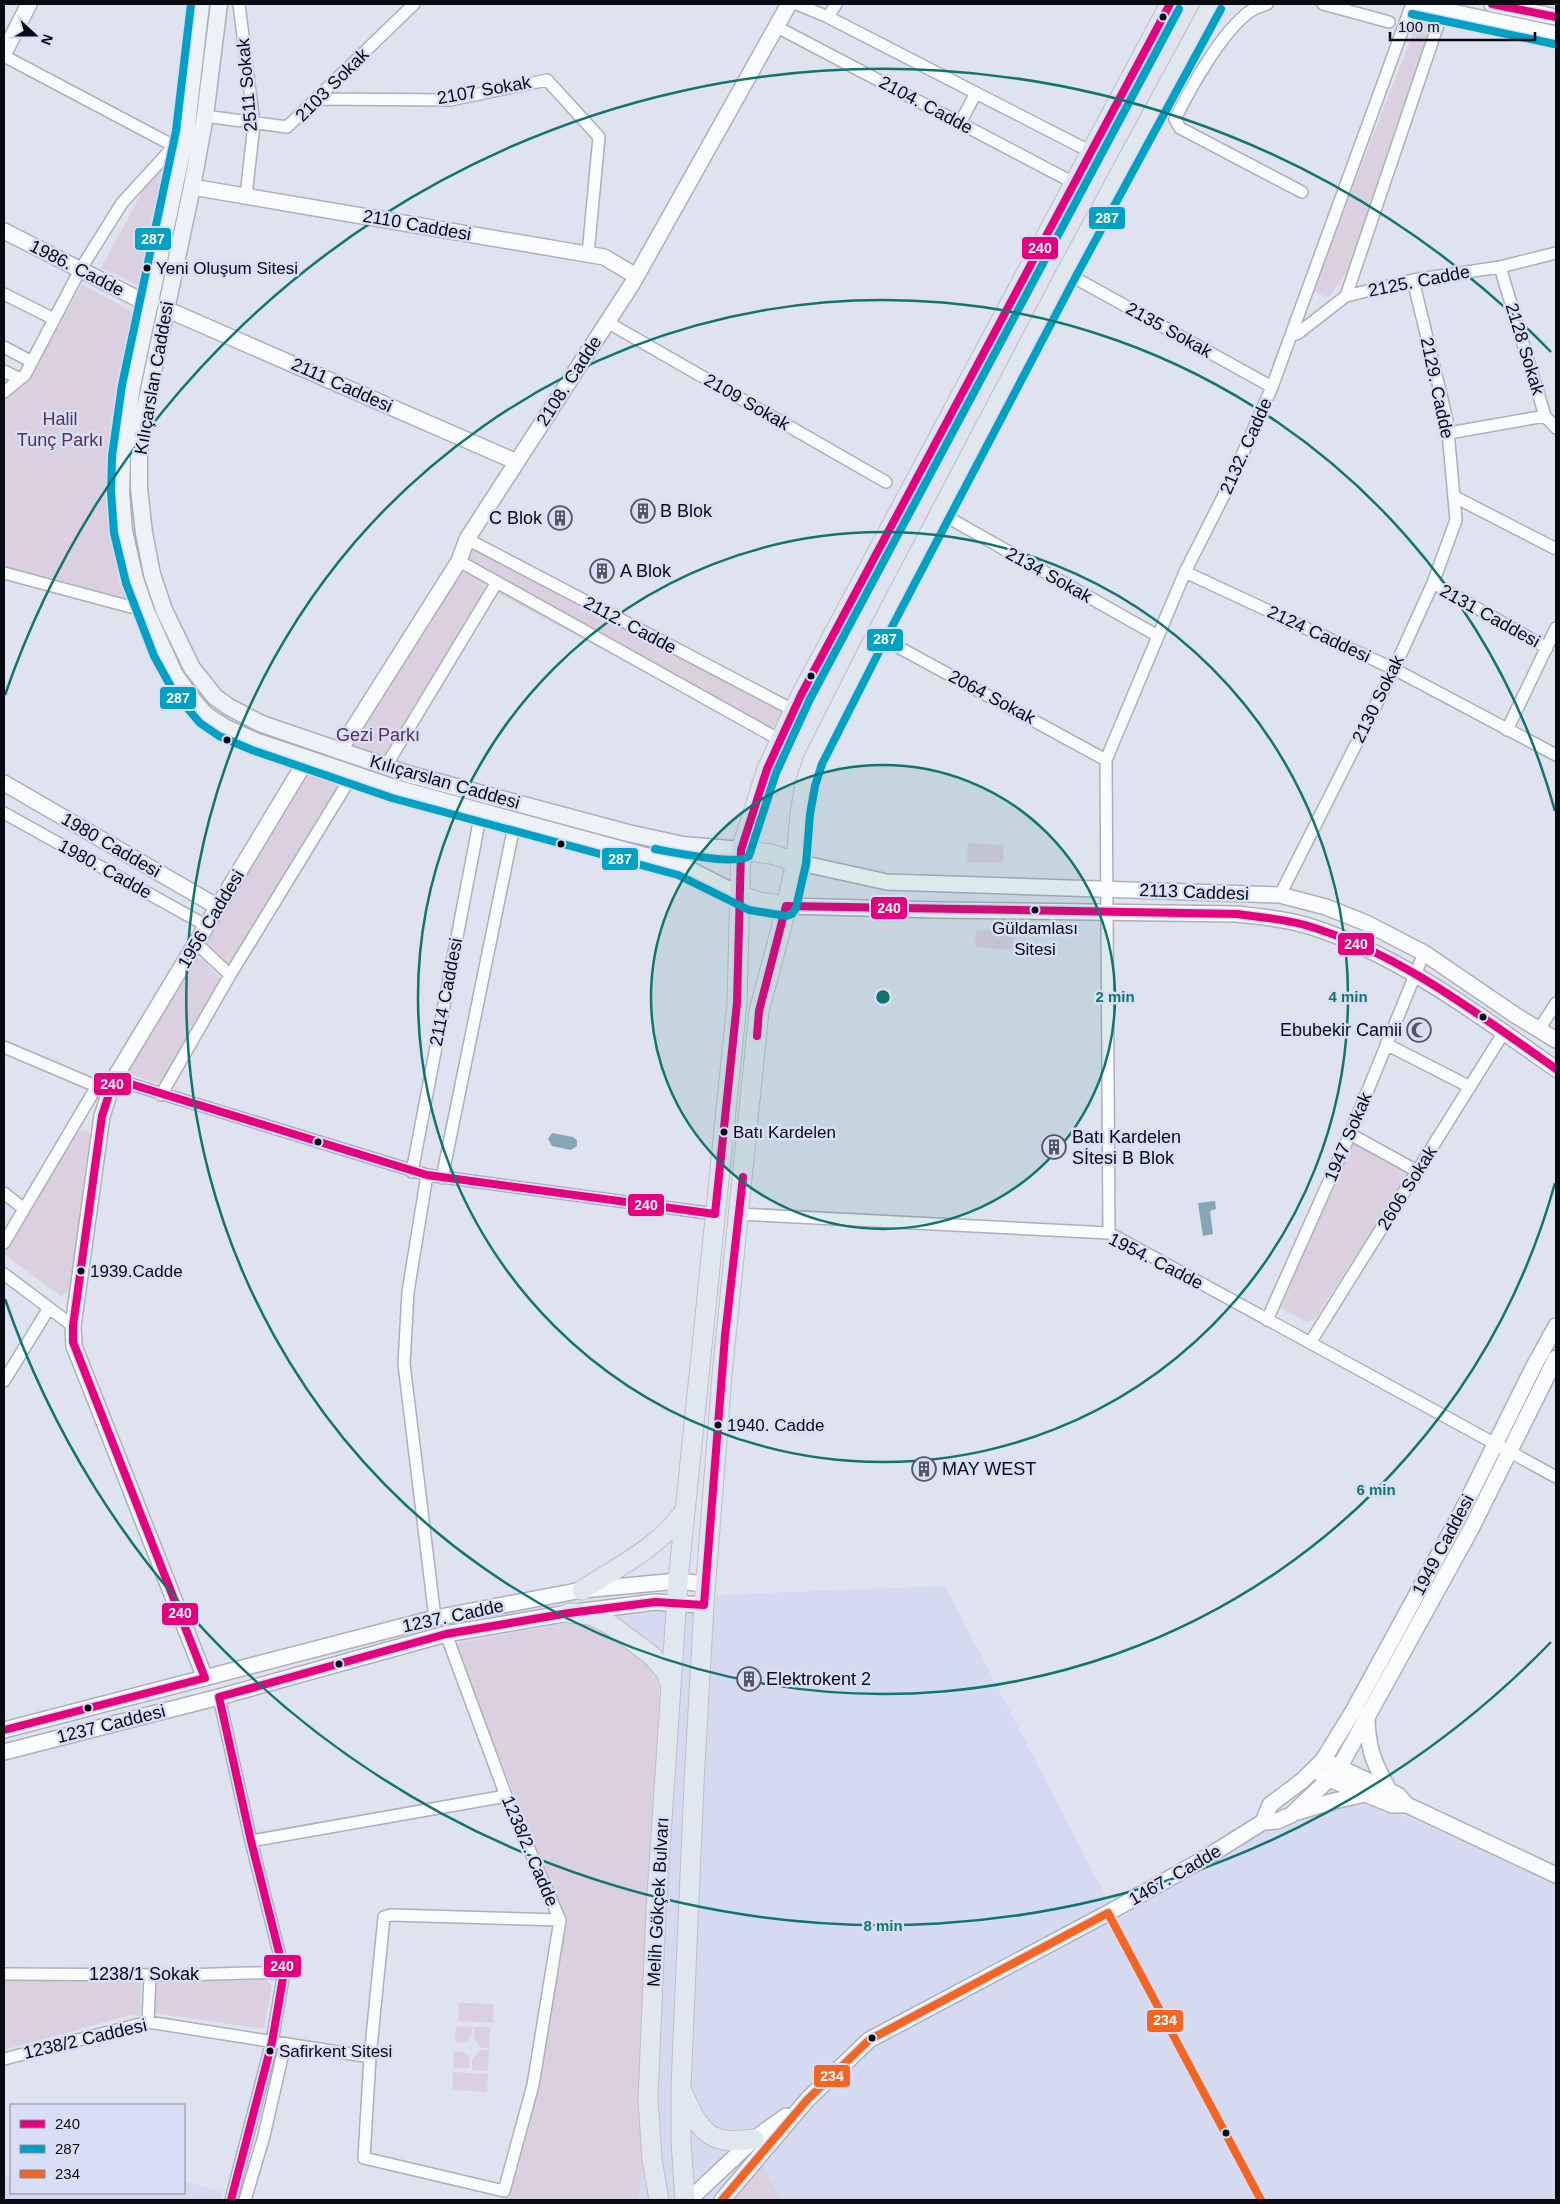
<svg xmlns="http://www.w3.org/2000/svg" width="1560" height="2204" font-family="Arial,sans-serif">
<style>
.built{fill:#d5daf1}
.green{fill:#dbd0e0}
.water{fill:#84a6b6}
.lines{fill:none;stroke-linecap:round;stroke-linejoin:round}
.minor-casing{stroke:#adafba;stroke-width:14}
.tertiary-casing{stroke:#adafba;stroke-width:18}
.secondary-casing{stroke:#adafba;stroke-width:19}
.primary-casing{stroke:#bebfc5;stroke-width:21}
.minor{stroke:#fafbfd;stroke-width:11}
.tertiary{stroke:#fafbfd;stroke-width:15}
.secondary{stroke:#eef1f5;stroke-width:16}
.primary{stroke:#e1e7ee;stroke-width:19}
.bus-1-casing{stroke:#d8def6;stroke-width:11}
.bus-2-casing{stroke:#d8def6;stroke-width:11}
.bus-3-casing{stroke:#d8def6;stroke-width:11}
.bus-1{stroke:#e5007d;stroke-width:8}
.bus-2{stroke:#00a1c5;stroke-width:8}
.bus-3{stroke:#f26522;stroke-width:8}
.ring{fill:none;stroke:#0f766e;stroke-width:2.5}
.bus-dot{fill:#090b12;stroke:#d8def6;stroke-width:2}
.labels{text-anchor:middle;dominant-baseline:central;stroke-width:5;stroke-linejoin:round;paint-order:stroke}
.bus-label{font-size:17px;fill:#090b12;stroke:#d8def6;text-anchor:start}
.street-label{font-size:18px;fill:#090b12;stroke:#d8def6}
.park-label{font-size:18px;fill:#5b2f58;stroke:#d8def6}
.poi-label{font-size:18px;fill:#090b12;stroke:#d8def6;text-anchor:start}
.centre{fill:#0f766e;stroke:#d8def6;stroke-width:2.5}
.ring-label{font-size:15px;text-anchor:middle;font-weight:bold;fill:#0f766e;stroke:#d8def6;stroke-width:5;stroke-linejoin:round;paint-order:stroke}
.line-badge{stroke:#d8def6;stroke-width:2}
.badge-label{font-size:14px;text-anchor:middle;font-weight:bold;fill:#fff}
</style>
<rect width="100%" height="100%" fill="#dfe2ef"/>
<!-- built -->
<path class="built" d="M945,1586L1109,1903L1330,1785L1556,1880V2200H519L511,2198L569,1919L446,1606Z
M11,2176V2193H184V2181L222,2192L220,2200H4V2178Z"/>
<!-- green -->
<path class="green" d="M1420,15L1437,20L1351,266L1329,297L1321,295L1313,290Z
M168,156L140,286L101,268L141,194L136,192Z
M82,284L136,314C121,388 100,476 116,551C120,568 127,585 132,602L4,567V401L27,384Z
M471,533L791,704L773,742L472,579L490,591L387,761L350,746Z
M311,770L342,779L232,965H227L206,945V940Z
M968,843L1004,845L1003,863L967,862Z
M976,930L1014,932L1013,950L975,947Z
M196,958L203,960L220,978L219,986L161,1082L157,1083L131,1075L129,1070Z
M82,1130L88,1131L90,1135L70,1290L61,1296L4,1254V1247L76,1131Z
M1351,1140L1410,1172L1315,1319L1306,1322L1280,1307Z
M579,1621L597,1624L655,1671L659,1691L660,1715L641,2185L637,2200H504L533,2109L547,2030L562,1916L455,1644Z
M4,1980L141,1982L140,2016L131,2015L4,2050Z
M266,1980L272,1985L264,2029L152,2013L155,1982Z
M459,2003L494,2004L493,2023L458,2021Z
M456,2026L472,2027L471,2038L464,2043L455,2042Z
M474,2027H490L489,2048H481L474,2038Z
M481,2050H489L488,2071L472,2070V2059Z
M454,2051L464,2052L470,2057L469,2068H453Z
M453,2072L488,2074L487,2092L452,2090Z
M761,2162L781,2200H732L734,2196Z"/>
<!-- water -->
<path class="water" d="M552,1133L573,1137L577,1140V1146L571,1150L552,1146L548,1139Z
M1215,1201L1216,1209L1210,1211L1213,1234L1203,1236L1198,1203Z"/>
<g class="lines">
<!-- minor casing -->
<g class="minor-casing">
<path id="minor" d="M239,4L254,124L246,196
M797,4L828,17L1091,152
M1267,4C1261,6 1254,8 1249,12C1221,33 1191,87 1175,119L1180,128L1302,192
M1323,4L1389,22
M828,17L836,4
M777,27L1074,183
M4,56L174,146
M317,99L450,100L547,80L599,137L588,254
M205,116L287,127L414,4
M960,123L976,93
M1500,267L1545,416L1556,428
M1066,273L1272,387
M4,294L54,319
M1346,296L1443,10
M607,322L886,482
M1294,334H1297L1346,296L1413,280L1500,267L1556,253
M4,347L32,362
M4,371L20,379
M4,392L25,375L80,270L122,203L185,134
M1449,433L1545,416
M1455,497L1556,549
M940,513L1158,636
M467,539L793,710
M459,561L780,740
M1185,572L1394,669L1556,755
M4,573L146,611
M1433,583L1547,648
M876,635L1106,760
M1507,730L1556,628
M386,766L497,582
M4,813L207,926
M1280,895L1394,669L1433,583L1456,520L1447,420L1413,280
M196,943L230,975
M1540,1028L1556,1003
M1386,1044L1470,1087
M4,1047L103,1089
M114,1079L427,1175L715,1214
M161,1095L230,975L353,774
M1350,1134L1417,1171
M412,1172L481,812
M427,1175L408,1292L404,1364L435,1618
M442,1178L515,821
M4,1193L24,1209
M740,1214L1109,1233L1556,1477
M1109,1233L1106,760L1185,572L1228,487L1272,387L1412,4
M4,1243L97,1086
M4,1274L73,1326
M1267,1320L1350,1134L1424,953
M1310,1343L1504,1032
M4,1381L49,1308
M219,1697L251,1841L284,1972L272,2042L231,2200
M251,1841L506,1796
M4,1974L183,1975L284,1972
M148,2022L150,1975
M370,2057L384,1917L391,1915L560,1920
M4,2059L148,2022L370,2057L364,2158L504,2191L533,2085L560,1920L506,1796L446,1634
M245,2200L264,2136L285,2044"/>
</g>
<!-- tertiary casing -->
<g class="tertiary-casing">
<path id="tertiary" d="M1414,4L1556,34
M1492,4L1556,17
M4,53L29,4
M192,187L604,257L636,276
M4,231L150,305
M166,309L517,462
M339,751L459,561L467,539L632,284L789,4
M4,783L218,907
M796,862L887,882L1280,895L1326,907L1366,923L1424,953L1515,1015L1556,1040
M786,906L937,910L1237,914C1262,917 1288,919 1312,927C1399,955 1482,1017 1556,1069
M205,1678L74,1346L73,1326L102,1116L114,1079L307,759
M1367,1715C1367,1748 1374,1764 1390,1792
M4,1730L435,1618L582,1590L678,1581L705,1584
M4,1752L219,1697L446,1634L569,1613L655,1602L704,1605
M1330,1763L1398,1795L1407,1805L1556,1875
M1322,1776L1392,1805H1407
M1297,1812L1334,1801L1365,1794
M1263,1822L1270,1805L1303,1780L1323,1760L1352,1713L1459,1517L1534,1366L1556,1326
M689,2200L754,2139L786,2116
M722,2200L807,2100L869,2040L1108,1913L1207,1857L1263,1822L1277,1821L1291,1815L1329,1779L1339,1768L1471,1529L1556,1358"/>
</g>
<!-- secondary casing -->
<g class="secondary-casing">
<path id="secondary" d="M201,4L186,133L132,386L122,457L121,492L124,531L135,579L146,611L175,675L195,703L206,715L224,727L255,741L395,788L682,866L739,895
M219,4L205,116L192,187L149,390L141,428L139,456V488L144,533L152,574L164,610L192,668L215,697L229,707L262,724L408,774L628,833L683,845L741,850"/>
</g>
<!-- primary casing -->
<g class="primary-casing">
<path id="primary" d="M741,850L771,854L796,862
M739,895L759,902L786,906
M582,1590C618,1567 661,1546 685,1510
M569,1613L591,1615L611,1625L651,1655L666,1672L671,1686
M683,2093C700,2132 709,2146 754,2139
M685,2199L681,2142V2086L694,1783L704,1605L722,1375L759,1011L781,929L796,862L800,813L805,784L813,760L876,635L1066,273L1212,4
M659,2200L652,2159L648,2099L656,1910L678,1581L737,1003L741,850L767,769L801,695L1170,4"/>
</g>
<!-- minor -->
<use href="#minor" class="minor"/>
<!-- tertiary -->
<use href="#tertiary" class="tertiary"/>
<!-- secondary -->
<use href="#secondary" class="secondary"/>
<!-- primary -->
<use href="#primary" class="primary"/>
<!-- bus-1 casing -->
<g class="bus-1-casing">
<path id="bus-1" d="M1492,4L1556,17
M757,1036L759,1011L786,906L1237,914C1260,917 1283,919 1305,925C1398,952 1478,1014 1556,1069
M4,1730L205,1678L73,1342V1326L102,1116L114,1079L427,1175L715,1214L737,1003L741,850L767,769L801,695L1170,4
M231,2200L272,2042L284,1972L251,1841L219,1697L446,1634L569,1613L655,1602L704,1605L725,1336L743,1177"/>
</g>
<!-- bus-2 casing -->
<g class="bus-2-casing">
<path id="bus-2" d="M191,4L176,131L122,385L112,456L111,492L114,533L126,583L154,656L175,694L200,723L219,736L252,750L392,798L678,875L749,910L786,916L792,914L796,908L806,864L810,814L815,786L822,764L885,640L1075,278L1221,9
M1412,14L1554,44
M655,849C671,852 739,866 749,856L776,773L810,699L1179,9"/>
</g>
<!-- bus-3 casing -->
<g class="bus-3-casing">
<path id="bus-3" d="M722,2200L807,2100L869,2040L1108,1913L1261,2200"/>
</g>
<!-- bus-1 -->
<use href="#bus-1" class="bus-1"/>
<!-- bus-2 -->
<use href="#bus-2" class="bus-2"/>
<!-- bus-3 -->
<use href="#bus-3" class="bus-3"/>
</g>
<!-- distance rings -->
<circle cx="883" cy="997" r="232" fill="#0f766e" fill-opacity=".12"/>
<g class="ring">
<circle cx="883" cy="997" r="232"/>
<circle cx="883" cy="997" r="465"/>
<path d="M1555 1183A697 697 0 1 1 1555 811"/>
<path d="M1551 1642A929 929 0 0 1 5 1299M5 695A929 929 0 0 1 1551 352"/>
</g>
<!-- icons -->
<defs>
<g id="building-ring" transform="scale(1.25)"><circle r="9.5" fill="#d8def6" stroke="#54565f" stroke-width="1.5"/><path d="M-4-6H4V6H1V3H-1V6H-4ZM-2.5-4.3h1.7v1.8h-1.7ZM.8-4.3h1.7v1.8H.8ZM-2.5-1h1.7V.8h-1.7ZM.8-1h1.7V.8H.8Z" fill="#54565f"/></g>
<g id="mosque-ring" transform="scale(1.25)"><circle r="9.5" fill="#d8def6" stroke="#54565f" stroke-width="1.5"/><path d="M3.5-4.9A6 6 0 1 0 3.5 4.9A5 5 0 1 1 3.5-4.9Z" fill="#54565f"/></g>
</defs>
<g fill-rule="evenodd">
<use href="#building-ring" x="643" y="511"/>
<use href="#building-ring" x="560" y="518"/>
<use href="#building-ring" x="602" y="571"/>
<use href="#mosque-ring" x="1419" y="1030"/>
<use href="#building-ring" x="1054" y="1147"/>
<use href="#building-ring" x="924" y="1469"/>
<use href="#building-ring" x="749" y="1679"/>
</g>
<!-- markers -->
<g class="bus-dot">
<circle cx="1163" cy="17" r="4.5"/>
<circle cx="147" cy="268" r="4.5"/>
<circle cx="811" cy="676" r="4.5"/>
<circle cx="227" cy="740" r="4.5"/>
<circle cx="561" cy="844" r="4.5"/>
<circle cx="1035" cy="910" r="4.5"/>
<circle cx="1483" cy="1017" r="4.5"/>
<circle cx="724" cy="1132" r="4.5"/>
<circle cx="318" cy="1142" r="4.5"/>
<circle cx="81" cy="1271" r="4.5"/>
<circle cx="718" cy="1425" r="4.5"/>
<circle cx="339" cy="1664" r="4.5"/>
<circle cx="88" cy="1708" r="4.5"/>
<circle cx="872" cy="2038" r="4.5"/>
<circle cx="270" cy="2051" r="4.5"/>
<circle cx="1226" cy="2133" r="4.5"/>
</g>
<g class="labels">
<!-- bus labels -->
<g class="bus-label">
<text x="156" y="268">Yeni Oluşum Sitesi</text>
<text x="1035" y="928" text-anchor="middle">Güldamlası<tspan x="1035" dy="21">Sitesi</tspan></text>
<text x="733" y="1132">Batı Kardelen</text>
<text x="90" y="1271">1939.Cadde</text>
<text x="727" y="1425">1940. Cadde</text>
<text x="279" y="2051">Safirkent Sitesi</text>
</g>
<!-- street labels -->
<g class="street-label">
<text transform="translate(247 85) rotate(-95)">2511 Sokak</text>
<text transform="translate(332 85) rotate(-45)">2103 Sokak</text>
<text transform="translate(484 90) rotate(-10)">2107 Sokak</text>
<text transform="translate(926 105) rotate(28)">2104. Cadde</text>
<text transform="translate(417 225) rotate(10)">2110 Caddesi</text>
<text transform="translate(77 268) rotate(27)">1986. Cadde</text>
<text transform="translate(1419 281) rotate(-11)">2125. Cadde</text>
<text transform="translate(1169 330) rotate(29)">2135 Sokak</text>
<text transform="translate(1525 349) rotate(73)">2128 Sokak</text>
<text transform="translate(154 378) rotate(-80)">Kılıçarslan Caddesi</text>
<text transform="translate(569 381) rotate(-57)">2108. Cadde</text>
<text transform="translate(342 385) rotate(24)">2111 Caddesi</text>
<text transform="translate(1437 388) rotate(78)">2129. Cadde</text>
<text transform="translate(747 402) rotate(30)">2109 Sokak</text>
<text transform="translate(1246 446) rotate(-66)">2132. Cadde</text>
<text transform="translate(1049 575) rotate(29)">2134 Sokak</text>
<text transform="translate(1490 616) rotate(29)">2131 Caddesi</text>
<text transform="translate(630 625) rotate(28)">2112. Cadde</text>
<text transform="translate(1319 634) rotate(25)">2124 Caddesi</text>
<text transform="translate(992 697) rotate(28)">2064 Sokak</text>
<text transform="translate(1378 699) rotate(-64)">2130 Sokak</text>
<text transform="translate(445 782) rotate(16)">Kılıçarslan Caddesi</text>
<text transform="translate(111 845) rotate(30)">1980 Caddesi</text>
<text transform="translate(105 869) rotate(29)">1980. Cadde</text>
<text transform="translate(1194 892) rotate(2)">2113 Caddesi</text>
<text transform="translate(211 919) rotate(-59)">1956 Caddesi</text>
<text transform="translate(446 992) rotate(-79)">2114 Caddesi</text>
<text transform="translate(1348 1137) rotate(-67)">1947 Sokak</text>
<text transform="translate(1407 1188) rotate(-58)">2606 Sokak</text>
<text transform="translate(1156 1261) rotate(27)">1954. Cadde</text>
<text transform="translate(1443 1545) rotate(-62)">1949 Caddesi</text>
<text transform="translate(453 1616) rotate(-12)">1237. Cadde</text>
<text transform="translate(111 1724) rotate(-14)">1237 Caddesi</text>
<text transform="translate(530 1851) rotate(67)">1238/2. Cadde</text>
<text transform="translate(1175 1875) rotate(-30)">1467. Cadde</text>
<text transform="translate(658 1902) rotate(-87)">Melih Gökçek Bulvarı</text>
<text x="144" y="1974">1238/1 Sokak</text>
<text transform="translate(85 2039) rotate(-13)">1238/2 Caddesi</text>
</g>
<!-- park labels -->
<g class="park-label">
<text x="60" y="419">Halil<tspan x="60" dy="21">Tunç Parkı</tspan></text>
<text x="378" y="735">Gezi Parkı</text>
</g>
<!-- poi labels -->
<g class="poi-label">
<text x="660" y="511">B Blok</text>
<text x="542" y="518" text-anchor="end">C Blok</text>
<text x="620" y="571">A Blok</text>
<text x="1402" y="1030" text-anchor="end">Ebubekir Camii</text>
<text x="1072" y="1137">Batı Kardelen<tspan x="1072" dy="21">Sİtesi B Blok</tspan></text>
<text x="942" y="1469">MAY WEST</text>
<text x="766" y="1679">Elektrokent 2</text>
</g>
</g>
<circle cx="883" cy="997" r="8" class="centre"/>
<g class="ring-label">
<text x="1115" y="1002">2 min</text>
<text x="1348" y="1002">4 min</text>
<text x="1376" y="1495">6 min</text>
<text x="883" y="1931">8 min</text>
</g>
<g class="line-badge">
<rect x="1088" y="206" width="38" height="24" rx="5" fill="#00a1c5"/>
<rect x="134" y="227" width="38" height="24" rx="5" fill="#00a1c5"/>
<rect x="1021" y="236" width="38" height="24" rx="5" fill="#e5007d"/>
<rect x="866" y="628" width="38" height="24" rx="5" fill="#00a1c5"/>
<rect x="159" y="686" width="38" height="24" rx="5" fill="#00a1c5"/>
<rect x="601" y="847" width="38" height="24" rx="5" fill="#00a1c5"/>
<rect x="870" y="896" width="38" height="24" rx="5" fill="#e5007d"/>
<rect x="1337" y="932" width="38" height="24" rx="5" fill="#e5007d"/>
<rect x="93" y="1072" width="39" height="24" rx="5" fill="#e5007d"/>
<rect x="627" y="1193" width="38" height="24" rx="5" fill="#e5007d"/>
<rect x="161" y="1602" width="38" height="24" rx="5" fill="#e5007d"/>
<rect x="263" y="1954" width="39" height="24" rx="5" fill="#e5007d"/>
<rect x="1146" y="2009" width="38" height="24" rx="5" fill="#f26522"/>
<rect x="813" y="2064" width="38" height="24" rx="5" fill="#f26522"/>
</g>
<g class="badge-label">
<text x="1107" y="223">287</text>
<text x="153" y="244">287</text>
<text x="1040" y="253">240</text>
<text x="885" y="644">287</text>
<text x="178" y="703">287</text>
<text x="620" y="864">287</text>
<text x="889" y="913">240</text>
<text x="1356" y="949">240</text>
<text x="112" y="1089">240</text>
<text x="646" y="1210">240</text>
<text x="180" y="1618">240</text>
<text x="282" y="1971">240</text>
<text x="1165" y="2025">234</text>
<text x="832" y="2081">234</text>
</g>
<!-- border -->
<rect width="1560" height="2204" fill="none" stroke="#090b12" stroke-width="10"/>
<!-- legend -->
<rect x="10" y="2104" width="175" height="90" fill="#d8def6" stroke="#858a9b"/>
<rect x="20" y="2120" width="25" height="8" fill="#e5007d" stroke="#858a9b"/>
<text x="55" y="2129" font-size="15" fill="#090b12">240</text>
<rect x="20" y="2145" width="25" height="8" fill="#00a1c5" stroke="#858a9b"/>
<text x="55" y="2154" font-size="15" fill="#090b12">287</text>
<rect x="20" y="2170" width="25" height="8" fill="#f26522" stroke="#858a9b"/>
<text x="55" y="2179" font-size="15" fill="#090b12">234</text>
<!-- north arrow -->
<g transform="translate(35 35) rotate(111)" stroke="#d8def6" stroke-width="4" paint-order="stroke">
<path d="M0-4L9 19L0 12L-9 19Z" fill="#090b12"/>
<text y="-8" font-size="14" font-weight="bold" text-anchor="middle" fill="#090b12">N</text>
</g>
<!-- scale -->
<path d="M1390 32v8h145v-8" fill="none" stroke="#090b12" stroke-width="2.5"/>
<text x="1398" y="32" font-size="15" fill="#090b12" stroke="#d8def6" stroke-width="4" paint-order="stroke">100 m</text>
</svg>
